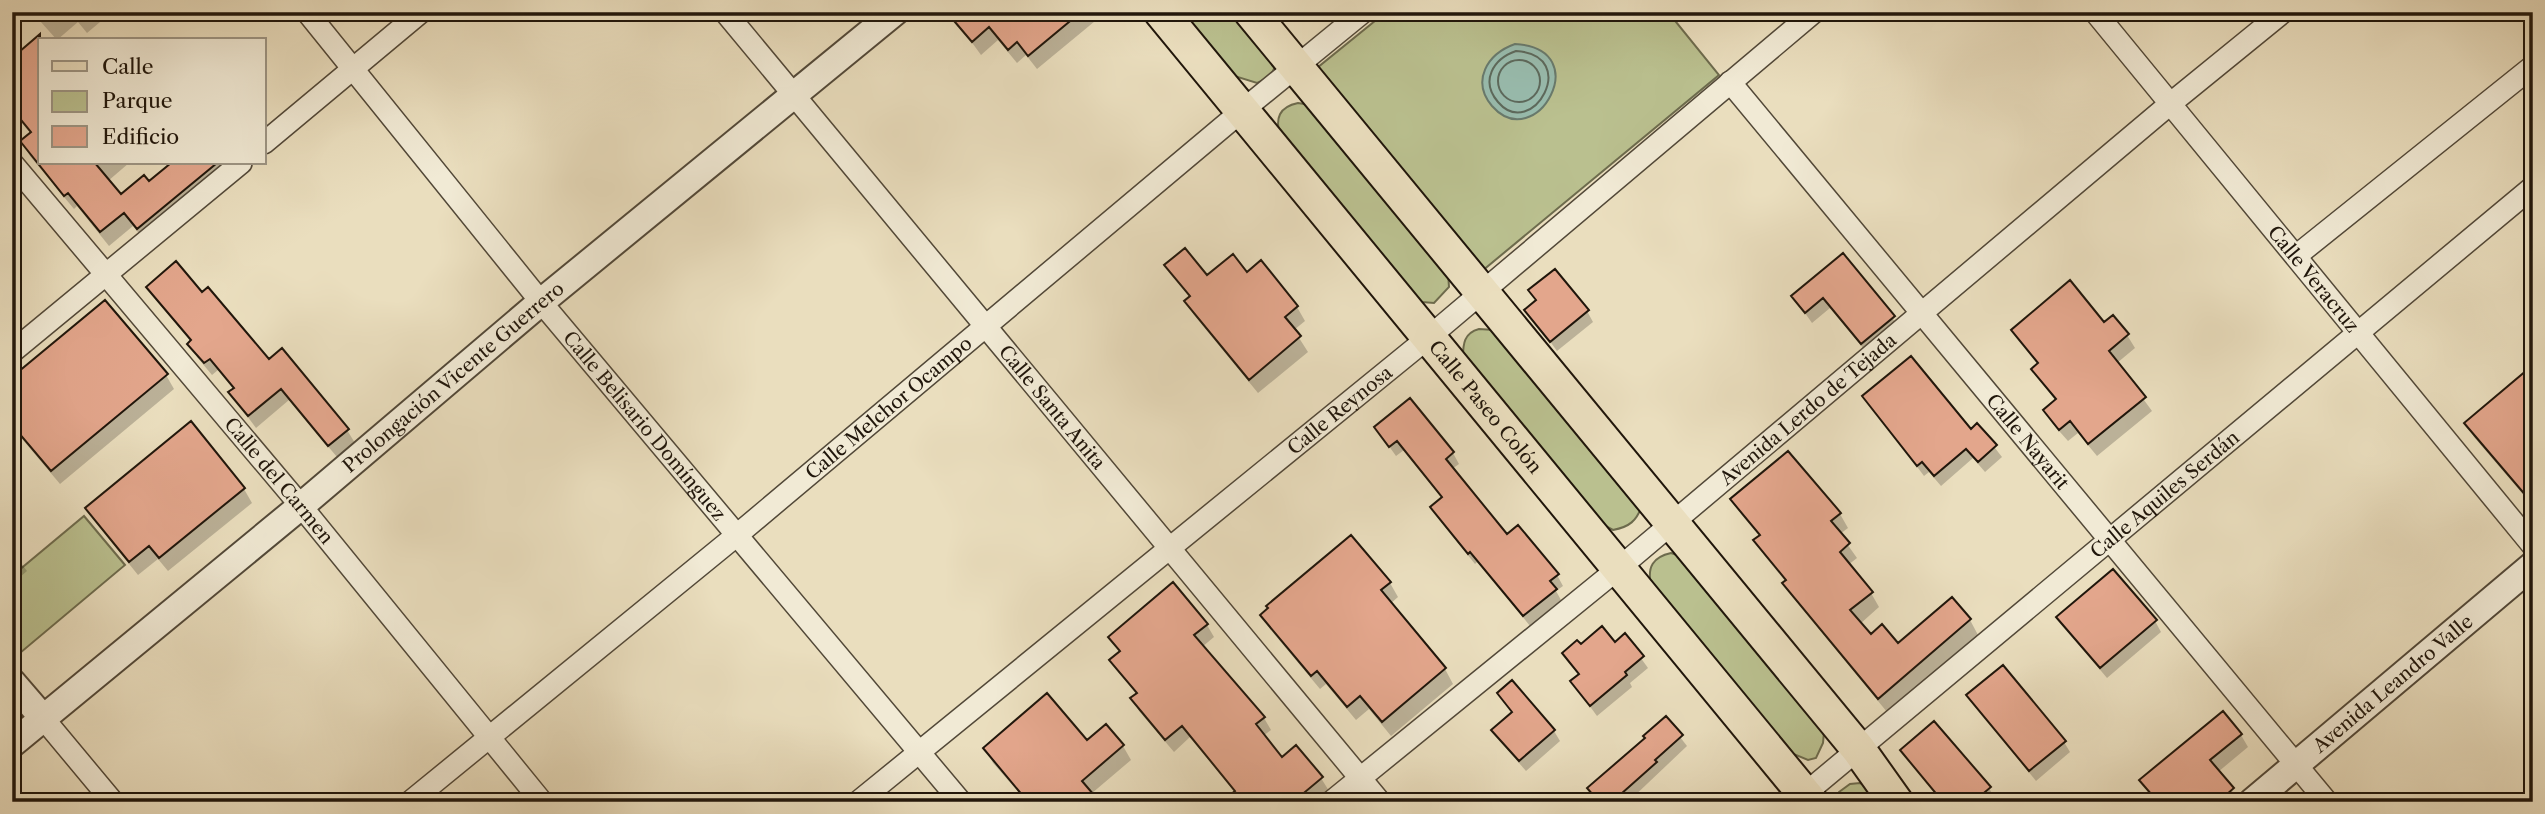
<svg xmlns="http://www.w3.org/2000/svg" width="2545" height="814" font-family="'Libre Caslon Text',serif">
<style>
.green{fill:#bac08f;stroke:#6d6b4d;stroke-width:2}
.water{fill:#98bcae;stroke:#687a6d;stroke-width:2}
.shadow{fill:#0003}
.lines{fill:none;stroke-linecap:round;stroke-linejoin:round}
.shore{stroke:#5c695c;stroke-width:2}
.building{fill:#e3a68c;stroke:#20160b;stroke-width:2}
.minor-casing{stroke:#524838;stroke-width:24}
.tertiary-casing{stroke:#524838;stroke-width:30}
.primary-casing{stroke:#20160b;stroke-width:37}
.minor{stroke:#f1ead5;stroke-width:21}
.tertiary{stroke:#f1ead5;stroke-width:26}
.primary{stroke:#eadebe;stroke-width:33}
.labels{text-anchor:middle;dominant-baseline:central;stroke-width:7;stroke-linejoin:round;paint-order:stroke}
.street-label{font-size:19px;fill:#20160b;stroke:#f1ead5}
</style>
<rect width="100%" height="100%" fill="#eadebe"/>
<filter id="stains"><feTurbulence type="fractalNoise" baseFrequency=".00286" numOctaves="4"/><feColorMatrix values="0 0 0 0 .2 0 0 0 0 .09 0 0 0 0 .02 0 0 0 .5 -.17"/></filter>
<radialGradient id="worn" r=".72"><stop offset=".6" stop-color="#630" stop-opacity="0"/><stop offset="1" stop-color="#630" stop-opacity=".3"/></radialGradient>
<!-- green -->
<path class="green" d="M1180,12H1234L1276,62C1274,74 1268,78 1257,83L1231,75Z
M1386,12H1668L1719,75L1482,271L1317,68Z
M1298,103L1304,104L1313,110L1448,273L1449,287L1434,303L1422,302L1413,298L1280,136C1275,118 1279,107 1298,103Z
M1479,329L1494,330L1642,505C1637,521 1629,527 1613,530L1602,524L1463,357C1463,344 1464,333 1479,329Z
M84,516L125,565L20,653L12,645V576Z
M1671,553L1683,557L1824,732L1823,743L1816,758L1808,760L1791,753L1651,585C1647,567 1653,557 1671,553Z
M1860,783L1870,788L1883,802H1837L1839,792L1850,784Z"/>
<!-- water -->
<path class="water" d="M1515,44C1597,48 1536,156 1492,106C1471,81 1487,54 1515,44Z"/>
<!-- shadow -->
<path class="shadow" d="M32,12H112L87,33L78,22L57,40Z
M969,12H1106L1037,69L1026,55L1017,63L998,40L981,55L957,22Z
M37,39L40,43V163H129L108,181L121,197L148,183L171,163H242L146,242L133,226L109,246L77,206L74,209L30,156L22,142L31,134L12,111V60Z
M1843,255L1900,328L1868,354L1830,308L1812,323L1793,296Z
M1167,265L1207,278L1247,274L1297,307L1305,321L1294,330L1308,352L1258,393L1194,315L1186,301L1190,298Z
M148,287L202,295L268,361L347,430L355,443L337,457L289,400L256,428L230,393L234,390L218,370L212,375L197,357L190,344L192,343L156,300Z
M1530,291L1587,311L1593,322L1557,351L1527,310L1537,302Z
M2104,324L2127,335L2135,348L2117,363L2152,411L2097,456L2078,433L2068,441L2052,423L2045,410L2056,401L2033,370L2039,365L2013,330Z
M2533,367V506L2474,437L2466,423Z
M166,375L174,389L60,484L12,427V379Z
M1864,396L1971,431L1977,425L2002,457L1985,472L1973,458L1941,486L1929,472L1924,476Z
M1376,428L1453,453L1459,464L1452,469L1507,536L1557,575L1563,586L1556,591L1561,600L1530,626L1478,561L1475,564L1438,518L1432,508L1443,499L1404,450L1396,456Z
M244,489L252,503L168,571L158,559L138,575L96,523L88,509Z
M1733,499L1840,514L1848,528L1840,534L1857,558L1848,565L1871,593L1879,607L1860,624L1871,636L1898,646L1952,599L1970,620L1978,635L1887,712L1793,597L1784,583L1786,582L1764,555L1756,541L1760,537L1741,514Z
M12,551L27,571L12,584Z
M1390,583L1398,597L1390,604L1445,669L1453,684L1391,736L1369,709L1356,720L1326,684L1320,689L1270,629L1262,615Z
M2059,617L2155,621L2161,632L2107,678L2065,628Z
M1207,625L1214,637L1202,647L1264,718L1271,730L1263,736L1282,759L1296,748L1321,778L1329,791L1315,802H1224L1235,792L1190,737L1174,752L1139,711L1132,699L1137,695L1112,660L1120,653L1111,637Z
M1625,636L1648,668L1630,683L1632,687L1597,716L1572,682L1580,676L1564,653L1580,647L1615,644Z
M1499,694L1554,731L1560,741L1526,771L1500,741L1494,730L1513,713Z
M1969,696L2064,742L2070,752L2036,781L1975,706Z
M1666,719L1687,746L1628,802H1598L1589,788L1647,739Z
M2241,735L2248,747L2218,772L2240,802H2156L2142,781Z
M1087,743L1123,746L1131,760L1091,794L1097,802H1015L1022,796L993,763L985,748Z
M1902,750L1989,788L1995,799L1992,802H1942Z"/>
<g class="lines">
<!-- shore -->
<path class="shore" d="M1516,51C1582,55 1532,142 1498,102C1480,81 1493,59 1516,51Z
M1498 81a21 21 0 1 1 42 0a21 21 0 1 1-42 0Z"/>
</g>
<!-- building -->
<path class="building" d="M967,12H1081L1028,56L1017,42L1008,50L989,27L972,42L955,22Z
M40,34V163H95L121,194L144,175L149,181L171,163H217L137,229L124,213L100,232L68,193L64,196L20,141L31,132L12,109V58Z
M1185,248L1207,275L1233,254L1247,272L1261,260L1298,306L1285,317L1301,336L1249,380L1184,301L1190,296L1164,265Z
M1843,253L1895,316L1861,344L1823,298L1805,313L1791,296Z
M176,261L202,292L208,287L269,359L282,348L349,429L328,446L281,389L248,416L228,392L234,388L210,359L204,363L187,344L191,340L146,287Z
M1555,269L1589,310L1550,342L1524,310L1536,300L1528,290Z
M2070,280L2104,322L2113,315L2129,334L2109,351L2146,397L2088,444L2070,421L2059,430L2043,410L2056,399L2031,369L2038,363L2011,330Z
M105,300L168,374L51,471L12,425V377Z
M1911,356L1971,429L1977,423L1997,445L1978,462L1966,449L1934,476L1922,462L1917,466L1862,396Z
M2533,365V504L2464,423Z
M1410,398L1454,452L1446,459L1507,534L1518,525L1559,574L1550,581L1557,589L1523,616L1470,552L1468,554L1430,507L1442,497L1397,441L1389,447L1374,427Z
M191,421L245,488L159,558L149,546L129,562L85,508Z
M1788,451L1841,513L1831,521L1850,543L1840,552L1873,592L1850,610L1871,634L1882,624L1898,643L1952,597L1971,619L1878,699L1782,583L1786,580L1753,540L1760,535L1730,499Z
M1351,535L1391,582L1381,590L1446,668L1382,722L1360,696L1347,707L1317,671L1311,676L1260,615L1268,608L1266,606Z
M2113,569L2157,620L2100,668L2056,617Z
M1173,582L1208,624L1194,635L1265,717L1256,724L1282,757L1296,745L1323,777L1293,802H1221L1235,791L1182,726L1165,740L1130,698L1137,693L1109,660L1120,651L1108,637Z
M1602,626L1615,642L1625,633L1644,656L1625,672L1627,675L1590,706L1570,681L1579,674L1562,653L1577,640L1581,644Z
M2003,665L2066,741L2029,771L1966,695Z
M1512,680L1555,730L1519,761L1491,730L1512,712L1497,693Z
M1047,693L1087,740L1106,724L1124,745L1082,781L1100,802H1028L983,748Z
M2223,711L2242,734L2210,760L2234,788L2218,802H2158L2139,780Z
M1666,716L1683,735L1655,760L1657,762L1612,802H1599L1587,788L1645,738L1643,736Z
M1934,721L1991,787L1973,802H1943L1900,750Z"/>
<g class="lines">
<!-- minor casing -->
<g class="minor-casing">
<g id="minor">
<path id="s1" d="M307,12L541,302L961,802"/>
<path id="s2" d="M725,12L1380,802"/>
<path id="s3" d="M2095,12L2533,546"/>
<path id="s4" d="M1730,82L2327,802"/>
<path d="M264,143L421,12"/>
<path id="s5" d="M12,163L301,506L542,802"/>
<path d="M2296,256L2533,66"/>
<path d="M12,352L241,163"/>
<path d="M43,718L113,802"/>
<path id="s6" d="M410,802L737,535L1243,110L1363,12"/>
<path id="s7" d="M858,802L1429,337L1814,12"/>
<path id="s8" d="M1331,802L1619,568L2170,104L2283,12"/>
<path id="s9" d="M1795,802L2533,187"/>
</g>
</g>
<!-- tertiary casing -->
<g class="tertiary-casing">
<g id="tertiary">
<path d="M12,682L43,718"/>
<path id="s10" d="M12,744L301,506L541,302L895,12"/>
<path id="s11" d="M2252,802L2533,565"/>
</g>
</g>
<!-- primary casing -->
<g class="primary-casing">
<g id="primary">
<path id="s12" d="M1161,12L1811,802"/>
<path d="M1251,12L1859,750L1896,802"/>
</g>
</g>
<!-- minor -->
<use href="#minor" class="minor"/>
<!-- tertiary -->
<use href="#tertiary" class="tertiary"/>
<!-- primary -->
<use href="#primary" class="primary"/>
</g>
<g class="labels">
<!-- street labels -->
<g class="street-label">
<text stroke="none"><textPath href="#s3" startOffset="345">Calle Veracruz</textPath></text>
<text stroke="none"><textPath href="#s10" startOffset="574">Prolongación Vicente Guerrero</textPath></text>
<text stroke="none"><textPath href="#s2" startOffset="513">Calle Santa Anita</textPath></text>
<text stroke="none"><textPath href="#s12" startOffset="511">Calle Paseo Colón</textPath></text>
<text stroke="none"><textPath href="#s6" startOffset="620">Calle Melchor Ocampo</textPath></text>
<text stroke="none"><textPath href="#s8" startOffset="618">Avenida Lerdo de Tejada</textPath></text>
<text stroke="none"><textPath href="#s7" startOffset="621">Calle Reynosa</textPath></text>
<text stroke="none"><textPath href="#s1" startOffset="534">Calle Belisario Domínguez</textPath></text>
<text stroke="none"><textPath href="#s4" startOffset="467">Calle Nayarit</textPath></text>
<text stroke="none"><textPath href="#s5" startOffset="415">Calle del Carmen</textPath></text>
<text stroke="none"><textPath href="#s9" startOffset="481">Calle Aquiles Serdán</textPath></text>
<text stroke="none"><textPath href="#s11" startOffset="184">Avenida Leandro Valle</textPath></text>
</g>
</g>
<!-- margin -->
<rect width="2545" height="814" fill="none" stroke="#eadebe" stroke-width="42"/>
<rect x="14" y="14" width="2517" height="786" fill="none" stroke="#20160b" stroke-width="3.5"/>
<rect x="21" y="21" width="2503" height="772" fill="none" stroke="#20160b" stroke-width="2"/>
<!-- legend -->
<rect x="38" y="38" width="228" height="126" fill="#f1ead5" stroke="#9d9584" stroke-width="2"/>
<rect x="52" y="61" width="35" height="10" fill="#eadebe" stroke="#9d9584" stroke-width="2"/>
<text x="102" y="74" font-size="21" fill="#20160b">Calle</text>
<rect x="52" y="91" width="35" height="21" fill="#bac08f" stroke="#9d9584" stroke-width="2"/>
<text x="102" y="108" font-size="21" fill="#20160b">Parque</text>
<rect x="52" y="126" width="35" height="21" fill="#e3a68c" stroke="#9d9584" stroke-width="2"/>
<text x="102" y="144" font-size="21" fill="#20160b">Edificio</text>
<rect width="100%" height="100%" filter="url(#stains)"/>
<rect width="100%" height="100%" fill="url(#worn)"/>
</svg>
